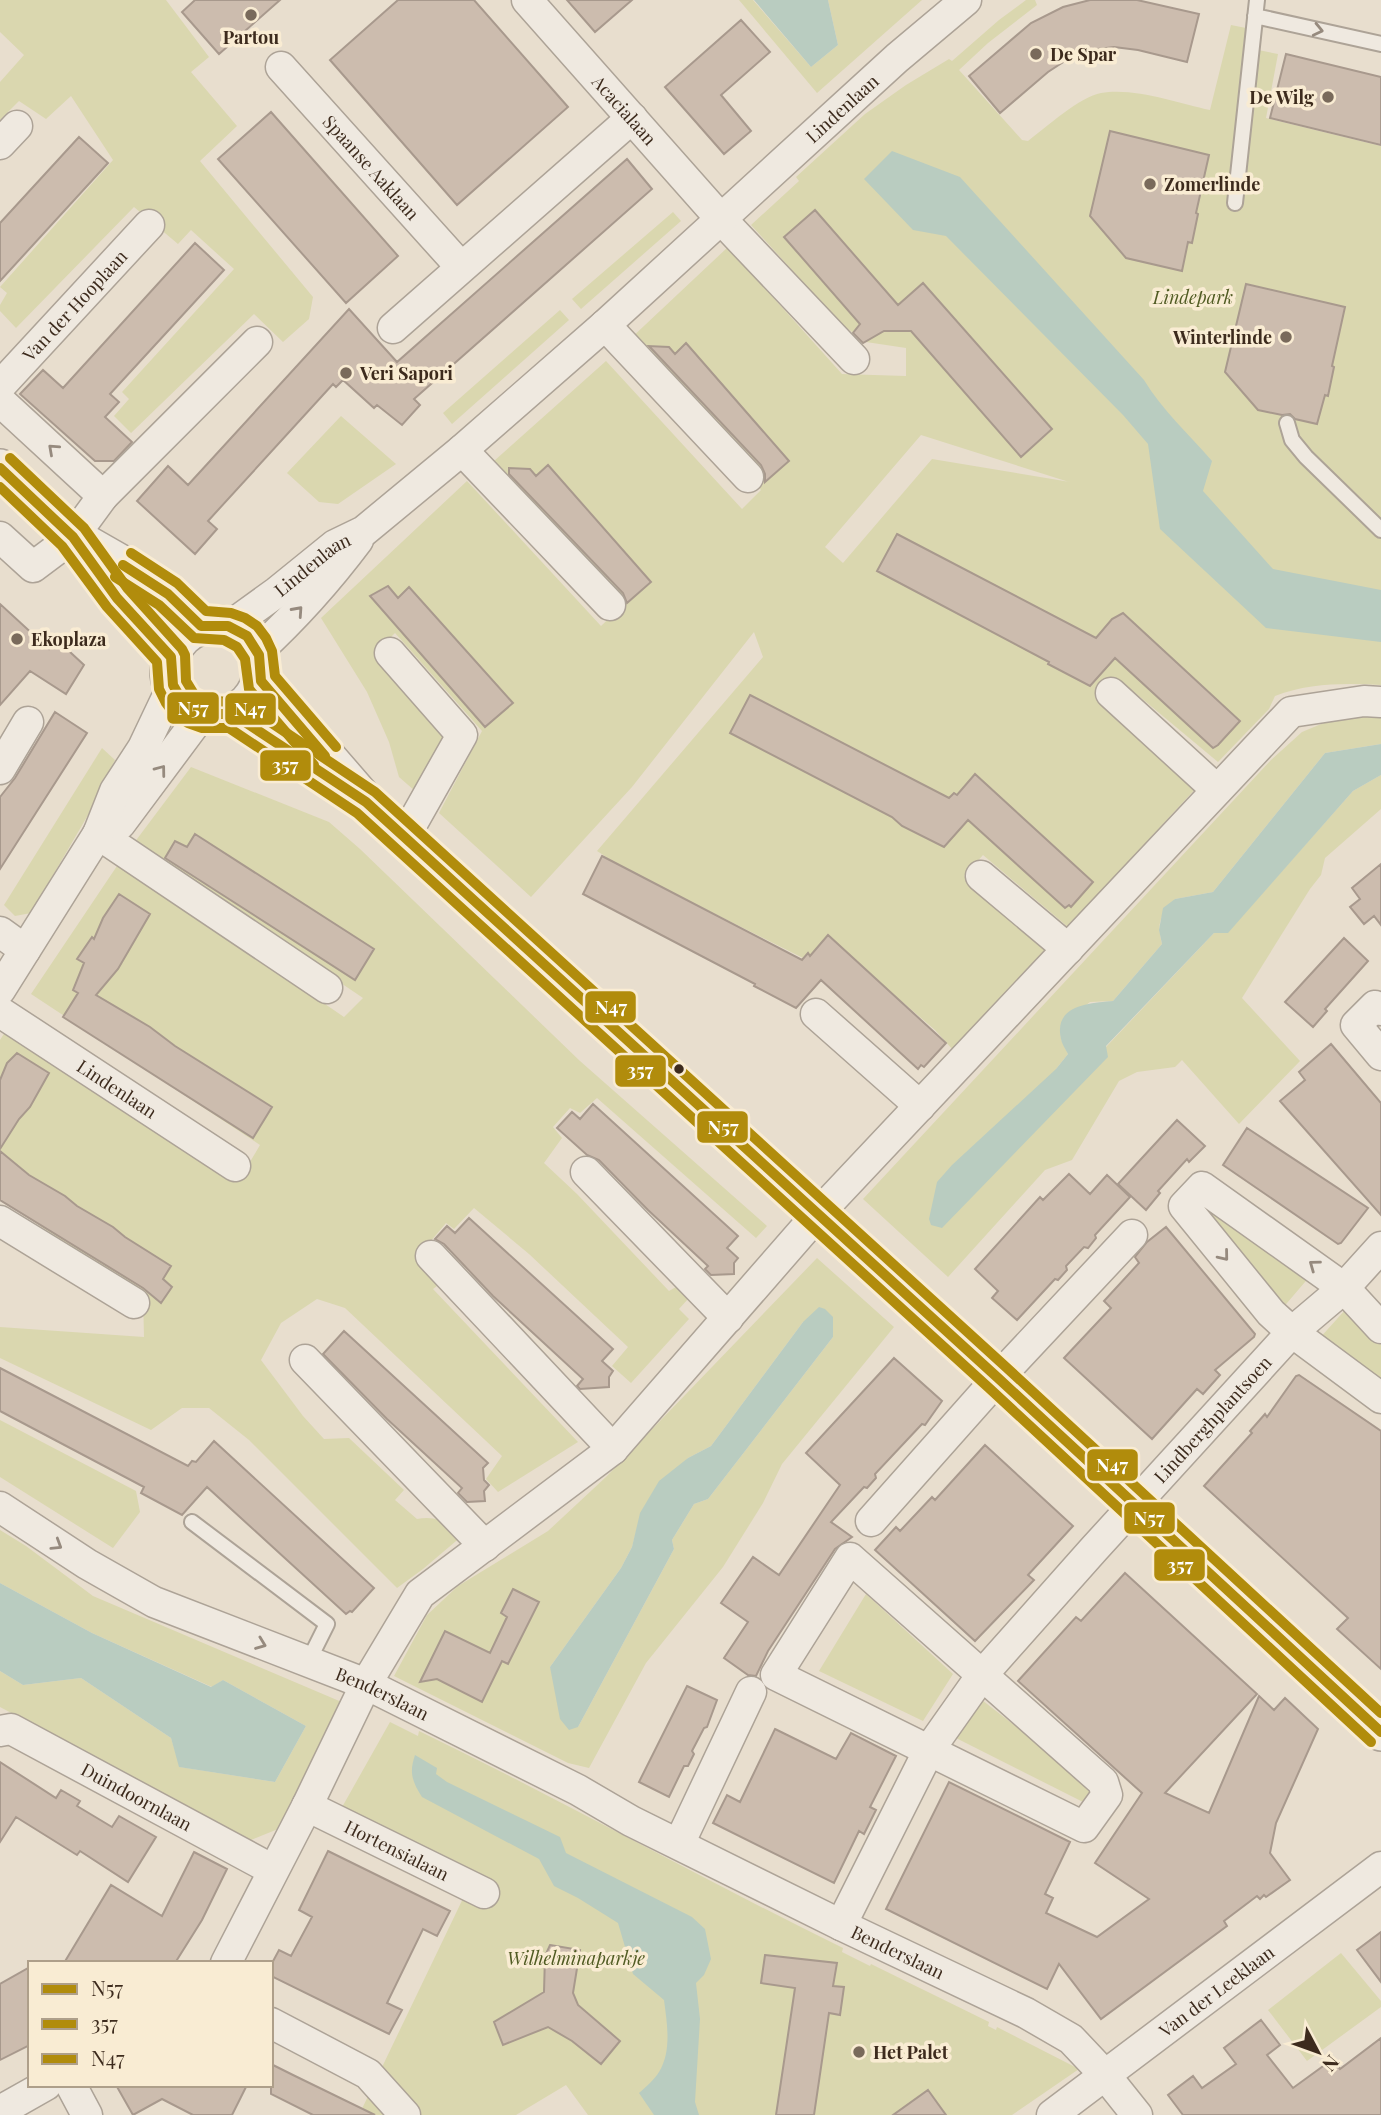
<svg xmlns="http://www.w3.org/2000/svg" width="1381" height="2115" font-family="'Playfair Display',serif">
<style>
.green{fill:#dad7af;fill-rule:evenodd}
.water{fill:#b9ccc0}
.building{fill:#ccbcae;stroke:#a8998d;stroke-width:2}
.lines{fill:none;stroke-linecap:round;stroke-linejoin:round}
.service-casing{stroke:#ada397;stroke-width:18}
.minor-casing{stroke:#ada397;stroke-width:33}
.tertiary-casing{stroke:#ada397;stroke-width:40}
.service{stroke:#efe9e0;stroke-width:14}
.minor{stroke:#efe9e0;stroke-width:30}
.tertiary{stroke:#efe9e0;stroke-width:37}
.bus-1-casing{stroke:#f9ecd3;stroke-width:16}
.bus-2-casing{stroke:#f9ecd3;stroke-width:16}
.bus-3-casing{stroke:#f9ecd3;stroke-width:16}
.bus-1{stroke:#b18c0c;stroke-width:10}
.bus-2{stroke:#b18c0c;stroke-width:10}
.bus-3{stroke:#b18c0c;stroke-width:10}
.oneway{stroke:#968a7e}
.poi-dot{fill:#796a5b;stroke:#f9ecd3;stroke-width:2.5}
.bus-dot{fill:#3d2b1d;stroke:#f9ecd3;stroke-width:2.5}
.labels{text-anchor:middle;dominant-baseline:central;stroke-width:7;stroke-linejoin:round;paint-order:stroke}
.poi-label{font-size:18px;font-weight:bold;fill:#3d2b1d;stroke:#f9ecd3;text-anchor:start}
.street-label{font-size:18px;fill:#3d2b1d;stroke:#f9ecd3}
.park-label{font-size:18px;font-style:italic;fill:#505b22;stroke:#f9ecd3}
.line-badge{stroke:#f9ecd3;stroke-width:2.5}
.badge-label{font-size:19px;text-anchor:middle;font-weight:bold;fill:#fff}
</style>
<rect width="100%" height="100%" fill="#e8dece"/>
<!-- green -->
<path class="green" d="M0,0H166L209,57L191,72L237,126L200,161L313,297L309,319L283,342L254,314L131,433L114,416L129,399L122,392L234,269L191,230L178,244L134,207L16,328L0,311V305L7,293L0,287L113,160L71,96L46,119L19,101L0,120V82L24,55L0,32Z
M739,0H753L811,67L838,45L828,0H922L817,93Z
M1026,0H1035L1037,5L988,43L959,70L1022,140L1028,141C1045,128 1081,96 1101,93C1134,87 1178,103 1210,110L1231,25L1246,28L1243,47L1278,54L1266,118L1381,146V685C1345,683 1308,683 1275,696L1269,709L1218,762L1128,687L1108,708L1198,786L1068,927L983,855L964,876L1047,949L953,1050L935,1030L829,939L807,960L620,866L597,851L763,657L754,632L632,787L531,897L439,813L482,731L395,633L374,654L446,737L415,791L399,777L389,742L367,692L321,618L467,481L601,626L624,604L494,461L606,361L742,509L761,490L628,341L728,247L842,374L906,376V348L866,342L841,324L751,225L799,181L796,177L865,114L906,85L949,59L952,61L999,20ZM921,435L1069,482H1070L932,459L843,563L825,547Z
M673,212L681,221L581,309L572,299Z
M560,310L569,320L452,424L443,413Z
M341,416L396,464L338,504L319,502L287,473Z
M1338,717H1381V744L1325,753L1213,892L1175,899C1161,917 1156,920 1162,944L1113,1001L1090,1002L1060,1027L1061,1039L1068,1054L1056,1069L1106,1047L1214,933L1228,932L1353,791L1381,775V809L1325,858L1321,875L1310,889L1242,998L1300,1061L1239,1124L1182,1060L1175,1067L1137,1072L1119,1081L1072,1160L1045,1170L948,1277L863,1199L1271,760L1302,732Z
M102,748L115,760L88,815L31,913L15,916L4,905Z
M191,767L329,822L360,849L580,1061L767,1226L756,1238L597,1098L580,1113L570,1108L553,1127L562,1138L544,1163L577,1194L669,1291L676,1287L688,1299L679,1309L689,1319L631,1383L612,1366L628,1347L529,1254L474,1208L454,1229L446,1223L430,1242L458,1270L433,1289L578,1442L498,1492L486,1479L502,1456L345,1308L317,1299L281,1323L261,1360L303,1416L324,1439L349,1438L404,1490L395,1500L417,1519C435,1515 449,1522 462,1536L423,1569L397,1588L249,1440L209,1408H182L151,1430L0,1358V1327L144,1337L143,1295L0,1199V1040L14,1018L247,1167L260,1145L31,994L119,863L344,1017L363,998L134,843Z
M1208,1200L1311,1275L1281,1310L1199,1212Z
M817,1258L894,1327L782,1464L763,1503L723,1567L646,1663L589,1768L568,1763L394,1676L427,1615L458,1586L548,1531L607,1476ZM803,1322L833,1337L708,1499L694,1504L672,1540L674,1549L578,1727L550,1667L621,1568L632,1547L641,1513L688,1458L711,1446Z
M1346,1309L1381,1345V1389L1318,1340Z
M0,1420L136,1491L140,1512L113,1548L0,1477Z
M0,1530L26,1546L93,1596L344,1703L283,1827L251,1840L0,1707V1671L23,1685L81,1678L171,1738L180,1767L275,1782L306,1726L223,1680L212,1687L92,1633L0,1583Z
M866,1594L953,1674L923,1721L819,1671Z
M978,1697L1095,1788L1085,1803L954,1737Z
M390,1722L418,1736L419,1731C562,1800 700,1878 843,1948L842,1952L870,1966L871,1964L989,2022L988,2026L996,2030L997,2027L1079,2069L1012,2115H588L566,2085L516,2115H359L469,1886L341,1809Z
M1341,1953L1381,2001V2007L1307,2061L1268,2010Z"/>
<!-- water -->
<path class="water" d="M754,0H828L838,45L811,67Z
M892,151L960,177L1144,380C1162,410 1189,434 1212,461L1203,491L1273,569L1381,590V642L1266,628L1160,529L1148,444L1123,415L946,236L913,230L864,179Z
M1381,744V775L1353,791L1228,933H1214L1106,1046L1108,1057L942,1228L931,1225L929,1219L937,1182L952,1165L1056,1069L1068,1054C1066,1050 1062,1044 1061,1039C1053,1005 1090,1003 1113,1001L1162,944L1159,930L1163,908L1175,899L1213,892L1325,753Z
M819,1307L825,1309L833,1317V1337L708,1499L694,1504L672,1540L674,1549L578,1727L569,1730L560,1719L550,1667L621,1568L632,1547L640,1513L659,1481L688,1458L711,1446L803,1322Z
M0,1583L92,1633L211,1687L223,1680L306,1726L275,1782L179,1767L171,1738L81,1678L23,1685L0,1671Z
M415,1755L437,1768L436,1774L447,1782L560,1837L566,1853L692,1917L705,1929L711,1959L704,1975L696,1983L700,2019L695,2102L699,2115H654L639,2093C646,2087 654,2080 659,2072C672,2051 667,2023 664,2000L633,1974L618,1923L578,1898L554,1886L539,1859L422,1797C412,1781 409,1773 415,1755Z"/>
<!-- building -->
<path class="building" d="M195,0H280L219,54L182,12Z
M398,0H474L568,107L457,205L330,60Z
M567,0H632L595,32Z
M1090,0H1137L1199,14L1187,62L1138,50L1114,47L1090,50L1068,59L1048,72L1000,113L969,76L1031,23L1063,7Z
M741,20L770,52L721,95L751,131L724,154L665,87Z
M1286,54L1381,77V145L1270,118Z
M271,112L398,256L346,303L218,159Z
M1110,131L1209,155L1196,213L1198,214L1192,243L1188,242L1182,271L1126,258L1090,216Z
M79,137L108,163L0,281V223Z
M627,159L652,189L414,399L420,405L402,425L377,405L374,408L343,380L336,387L333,384L208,521L217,529L195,554L137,501L168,466L188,485L349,309L397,362Z
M815,210L898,305L923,283L1052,429L1021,457L911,331H884L863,343L853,333L860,324L784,237Z
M195,243L224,270L110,394L119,402L105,417L132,442L114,461H95L20,394L43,370L63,388Z
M1246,284L1345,307L1332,366L1334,367L1328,396L1325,395L1317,424L1295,419L1290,414L1282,415L1258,410L1225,372Z
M686,343L789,461L765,482V474L761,465L649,346L669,347L675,354Z
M548,465L651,582L627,603L623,593L509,474V468L530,469L536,476Z
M897,534L1096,638L1112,619L1123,613L1240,721L1218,745L1213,748L1115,658L1090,686L1048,664L1049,662L877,571Z
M388,586L398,598L409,587L513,703L485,727L370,596Z
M0,604L49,649L57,640L84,665L66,694L30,671L0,705Z
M750,695L949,798L954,793L957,795L975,774L1093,882L1071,907L1069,905L1065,908L968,820L944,847L902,826L892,817L730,733Z
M55,712L87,733L0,869V797L15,778Z
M195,834L374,949L355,980L165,858L175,841L187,847Z
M602,856L802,960L808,953L810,956L828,935L946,1043L924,1067L921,1065L918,1069L821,980L796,1008L754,986L755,984L583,894Z
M1381,864V925L1374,916L1364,924L1350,907L1360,899L1352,888Z
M119,894L150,914L118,969L96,995L150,1027L175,1046L272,1107L253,1138L63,1017L78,993L73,990L84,963L77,959L92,937L94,939L103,918Z
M1344,938L1368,961L1325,1009L1327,1011L1313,1027L1285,1002Z
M1331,1044L1381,1103V1215L1280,1101L1305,1080L1299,1072Z
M17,1053L49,1073L30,1107L19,1119L0,1149V1080L7,1063Z
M593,1104L738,1236L727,1248L738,1258L734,1263V1274L711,1275L705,1269L708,1266L648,1210L599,1160L587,1155L557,1128L572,1112L580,1119Z
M1177,1120L1205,1146L1189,1162L1187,1159L1158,1191L1160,1193L1146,1210L1118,1184Z
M1247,1128L1368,1208L1341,1243L1338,1244L1223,1165Z
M0,1151L29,1175L65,1196L77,1206L113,1227L125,1237L171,1266L163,1279L172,1287L161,1303L143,1288L0,1200Z
M1069,1174L1090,1194L1107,1175L1130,1197L1095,1235L1096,1238L1088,1248L1084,1247L1066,1266L1067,1270L1058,1280L1055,1279L1017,1320L992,1298L998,1291L975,1269L1040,1197L1043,1200Z
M469,1218L613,1349L602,1361L613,1371L609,1377V1387L580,1389L577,1386L583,1379L493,1296L444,1244L435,1239L447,1226L455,1233Z
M1166,1227L1255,1334L1254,1337L1215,1370L1220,1375L1203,1394L1197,1389L1152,1439L1064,1358L1111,1308L1104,1301L1139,1263L1135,1257L1147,1242Z
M344,1331L488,1463L483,1468L484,1480L489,1485L484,1491L485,1501L467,1502L458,1493L462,1488L387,1419L323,1354Z
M894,1358L942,1401L925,1425L922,1424L875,1474L876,1478L867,1488L864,1487L831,1522L852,1537L835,1549L768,1651L756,1676L748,1675L724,1658L748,1622L721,1603L753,1557L779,1575L840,1485L806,1453Z
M0,1368L188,1466L192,1461L196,1462L214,1441L374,1588L352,1612L350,1611L346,1614L207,1487L182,1515L141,1493L144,1487L0,1411Z
M1299,1375L1381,1431V1669L1337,1629L1348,1618L1204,1486L1252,1433L1250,1431L1265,1414L1267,1417L1296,1376Z
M985,1445L1073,1526L1028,1575L1034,1580L975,1641L875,1550L896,1527L900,1531L932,1497L935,1500Z
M1125,1573L1257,1694L1165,1793L1209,1813L1259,1696L1274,1710L1285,1698L1318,1729L1276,1823L1270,1853L1290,1880L1266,1897L1264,1895L1260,1899L1257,1896L1224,1921L1227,1926L1101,2019L1059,1964L1047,1989L886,1909L949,1782L1070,1842L1045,1894L1053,1898L1046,1913L1097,1937L1149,1899L1095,1863L1142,1793L1018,1681L1076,1617L1081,1621Z
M513,1589L539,1602L508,1664L502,1661L482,1702L437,1679L420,1682L445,1631L490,1653L507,1617L501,1613Z
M687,1686L717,1700L707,1727L704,1728L692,1751L694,1754L688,1766H684L669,1797L639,1782Z
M775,1729L836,1759L851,1733L896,1756L870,1807L876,1810L864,1834L859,1831L834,1883L713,1823L727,1795L740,1802Z
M0,1762L56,1798L61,1790L80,1801L77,1806L112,1827L119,1816L156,1837L128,1882L80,1851L77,1855L16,1817L0,1842Z
M328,1851L450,1911L437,1936L423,1929L387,2003L402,2010L389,2034L271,1976V1965L279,1950L291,1956L312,1917L299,1910Z
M194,1852L227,1869L202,1920L175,1963H64L111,1885L162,1916Z
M1381,1932V1982L1357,1950Z
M550,1945L580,1950L573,1993L578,2005L620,2041L601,2064L572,2041L548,2027L503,2045L494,2022L544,1992L545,1956Z
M765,1955L837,1963L833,1986L844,1987L840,2015L829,2013L814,2115H776L795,1988L761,1983Z
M30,1967V2045L0,2060V1984Z
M1261,2020L1280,2045L1267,2055L1293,2088L1333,2059L1340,2069L1381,2038V2115H1183L1168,2095L1193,2076L1202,2088L1236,2064L1224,2048Z
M271,2064L293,2075L375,2115H313L271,2094Z
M116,2085H247L232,2115H193L162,2099L133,2115Z
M928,2090L946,2115H893Z"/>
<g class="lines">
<!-- service casing -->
<g class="service-casing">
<path id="service" d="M1255,16L1381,44
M1235,203L1257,0
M1287,423L1292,440L1306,457L1381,530
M192,1522L327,1624L308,1662"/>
</g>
<!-- minor casing -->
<g class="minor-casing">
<g id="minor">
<path id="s1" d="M527,0L721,219L854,359"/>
<path id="s2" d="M281,67L461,267"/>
<path d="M0,144L17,126"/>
<path d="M605,325L748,477"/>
<path d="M393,328L632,118"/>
<path id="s3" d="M0,386L149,225"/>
<path d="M0,401L103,496"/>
<path d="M462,450L610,605"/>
<path d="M0,537L33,567L73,537L103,496L257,342"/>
<path id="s4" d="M230,626L277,592L335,545L364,531L462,450L605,325L897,58L966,0"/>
<path d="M258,651C295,617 328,580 358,540"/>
<path d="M390,653L462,735L404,838"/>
<path d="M1111,693L1217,790"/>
<path d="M0,769L28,722"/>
<path d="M98,834L327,988"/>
<path d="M98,834L120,824L202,714"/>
<path d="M981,876L1068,949"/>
<path d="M0,932L25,950"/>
<path d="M0,990L98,834L115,791L143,748L172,687"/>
<path d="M1381,1010L1375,1006L1356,1025L1381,1055"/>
<path id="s5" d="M0,1012L235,1166"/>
<path d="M816,1014L920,1106"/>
<path d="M586,1172L728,1318"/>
<path d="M0,1221L134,1303"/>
<path d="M431,1256L613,1449"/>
<path d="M1381,1328L1344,1288L1202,1187L1184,1206L1271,1313L1292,1332L1381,1398"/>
<path d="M305,1360L485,1546"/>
<path id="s6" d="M0,1507L87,1564L154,1602L366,1684L578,1790L631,1821L841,1925L1026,2013L1071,2039L1105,2075L1137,2115"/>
<path d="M871,1521L998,1378L1132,1235"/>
<path d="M850,1558L1103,1782L1107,1795L1084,1827L776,1675Z"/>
<path id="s7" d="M0,1731L11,1729L273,1870"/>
<path id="s8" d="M307,1806L484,1893"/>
<path d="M679,1844L751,1692"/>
<path id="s9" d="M841,1925L929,1750L982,1675L1094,1549L1292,1332L1344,1288L1381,1247"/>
<path d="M226,1963L307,1806L366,1684L420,1594L613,1449L817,1215L1291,712L1364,701L1381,702"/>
<path d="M271,2023L368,2074L405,2115"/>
<path d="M71,2085L87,2115"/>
<path d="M0,2111L46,2085"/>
<path id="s10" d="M1052,2115L1381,1867"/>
</g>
</g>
<!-- tertiary casing -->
<g class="tertiary-casing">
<path id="tertiary" d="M0,468L73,537L117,598L171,657
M83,542L139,574L168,594L201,626
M169 670a46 46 0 1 1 92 0a46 46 0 1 1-92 0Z
M261,681L366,802L998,1378L1381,1732
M233,714L322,772"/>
</g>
<!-- service -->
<use href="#service" class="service"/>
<!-- minor -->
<use href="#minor" class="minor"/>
<!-- tertiary -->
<use href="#tertiary" class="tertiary"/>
<!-- bus-1 casing -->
<g class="bus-1-casing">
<path id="bus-1" d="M0,468L73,537L117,598L171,657L173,685L184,704L205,714H233L366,802L998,1378L1381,1732
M123,565L168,594L201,626H228L247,636L259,655L261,681L325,756"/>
</g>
<!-- bus-2 casing -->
<g class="bus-2-casing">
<path id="bus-2" d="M0,487L62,546L107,607L157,662L159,689L166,703L175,715L188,723L202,728H229L357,813L989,1388L1371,1742
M115,577L159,605L194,638L224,640L237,647L245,659L249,689L314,765"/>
</g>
<!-- bus-3 casing -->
<g class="bus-3-casing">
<path id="bus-3" d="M10,458L84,528L128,589L182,649L185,655L186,681L194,694L208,701L240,702L375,792L1007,1368L1381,1713
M131,553L177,583L206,611L231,613L245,618L257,626L266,638L272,651L275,676L336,747"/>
</g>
<!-- bus-1 -->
<use href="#bus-1" class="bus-1"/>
<!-- bus-2 -->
<use href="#bus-2" class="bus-2"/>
<!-- bus-3 -->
<use href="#bus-3" class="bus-3"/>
</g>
<!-- one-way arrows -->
<defs><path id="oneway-chevron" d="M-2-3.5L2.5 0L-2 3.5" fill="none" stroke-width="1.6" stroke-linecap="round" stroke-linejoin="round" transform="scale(1.75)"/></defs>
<g class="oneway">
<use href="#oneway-chevron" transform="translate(1318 30) rotate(13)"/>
<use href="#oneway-chevron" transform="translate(53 449) rotate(-138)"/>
<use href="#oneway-chevron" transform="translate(298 611) rotate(-48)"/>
<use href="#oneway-chevron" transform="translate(161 770) rotate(-53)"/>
<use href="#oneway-chevron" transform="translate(1224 1256) rotate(51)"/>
<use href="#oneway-chevron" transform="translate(1314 1265) rotate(-144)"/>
<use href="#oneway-chevron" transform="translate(57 1545) rotate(32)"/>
<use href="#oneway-chevron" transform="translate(261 1644) rotate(21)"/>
</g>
<!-- markers -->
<g class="poi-dot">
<circle cx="251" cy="15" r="7"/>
<circle cx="1036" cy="54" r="7"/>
<circle cx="1328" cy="97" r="7"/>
<circle cx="1150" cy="184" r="7"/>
<circle cx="1286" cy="337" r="7"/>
<circle cx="346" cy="373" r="7"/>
<circle cx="17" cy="639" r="7"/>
<circle cx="859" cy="2052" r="7"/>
</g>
<circle class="bus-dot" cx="679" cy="1069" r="6"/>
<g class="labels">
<!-- poi labels -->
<g class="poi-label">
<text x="251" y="37" text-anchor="middle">Partou</text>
<text x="1050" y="54">De Spar</text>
<text x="1314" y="97" text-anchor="end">De Wilg</text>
<text x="1164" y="184">Zomerlinde</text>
<text x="1272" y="337" text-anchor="end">Winterlinde</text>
<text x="360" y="373">Veri Sapori</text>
<text x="31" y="639">Ekoplaza</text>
<text x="873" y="2052">Het Palet</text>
</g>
<!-- street labels -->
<g class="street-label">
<text stroke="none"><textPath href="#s4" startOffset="803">Lindenlaan</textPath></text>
<text stroke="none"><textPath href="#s1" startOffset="147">Acacialaan</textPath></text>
<text stroke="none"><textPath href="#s2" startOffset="135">Spaanse Aaklaan</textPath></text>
<text stroke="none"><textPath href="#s3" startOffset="110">Van der Hooplaan</textPath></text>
<text stroke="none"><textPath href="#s4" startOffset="103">Lindenlaan</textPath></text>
<text stroke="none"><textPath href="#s5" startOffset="140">Lindenlaan</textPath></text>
<text stroke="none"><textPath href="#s9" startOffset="632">Lindberghplantsoen</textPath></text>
<text stroke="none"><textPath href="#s6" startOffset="427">Benderslaan</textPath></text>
<text stroke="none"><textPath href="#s7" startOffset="154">Duindoornlaan</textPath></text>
<text stroke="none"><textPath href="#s8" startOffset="100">Hortensialaan</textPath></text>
<text stroke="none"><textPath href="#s6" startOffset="1004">Benderslaan</textPath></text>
<text stroke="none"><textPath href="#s10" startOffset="206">Van der Leeklaan</textPath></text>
</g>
<!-- park labels -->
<g class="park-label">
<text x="1193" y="297">Lindepark</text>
<text x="576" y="1958">Wilhelminaparkje</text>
</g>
</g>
<g class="line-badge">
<rect x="166" y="691" width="54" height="34" rx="7" fill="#b18c0c"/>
<rect x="224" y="692" width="53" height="34" rx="7" fill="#b18c0c"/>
<rect x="259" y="749" width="53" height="33" rx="7" fill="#b18c0c"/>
<rect x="584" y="990" width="53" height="34" rx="7" fill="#b18c0c"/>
<rect x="614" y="1054" width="53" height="34" rx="7" fill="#b18c0c"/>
<rect x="696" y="1110" width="53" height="34" rx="7" fill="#b18c0c"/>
<rect x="1086" y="1448" width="53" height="34" rx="7" fill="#b18c0c"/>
<rect x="1123" y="1501" width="53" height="34" rx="7" fill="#b18c0c"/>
<rect x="1153" y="1548" width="53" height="34" rx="7" fill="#b18c0c"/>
</g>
<g class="badge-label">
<text x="193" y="715">N57</text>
<text x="250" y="716">N47</text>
<text x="285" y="772">357</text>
<text x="611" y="1014">N47</text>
<text x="640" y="1077">357</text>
<text x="723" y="1134">N57</text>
<text x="1112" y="1472">N47</text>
<text x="1149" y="1525">N57</text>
<text x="1180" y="1572">357</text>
</g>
<!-- legend -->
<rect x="28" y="1961" width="245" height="126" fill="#f9ecd3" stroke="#ae9f8a" stroke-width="2"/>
<rect x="42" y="1984" width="35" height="10" fill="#b18c0c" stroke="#ae9f8a" stroke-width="2"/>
<text x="91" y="1996" font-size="21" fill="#3d2b1d">N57</text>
<rect x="42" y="2019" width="35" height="10" fill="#b18c0c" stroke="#ae9f8a" stroke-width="2"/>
<text x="91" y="2031" font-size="21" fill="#3d2b1d">357</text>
<rect x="42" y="2054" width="35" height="10" fill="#b18c0c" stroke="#ae9f8a" stroke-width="2"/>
<text x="91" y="2066" font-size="21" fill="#3d2b1d">N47</text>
<!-- north arrow -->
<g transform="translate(1318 2052) rotate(131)" stroke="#f9ecd3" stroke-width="5" paint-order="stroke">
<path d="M0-5L12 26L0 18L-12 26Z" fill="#3d2b1d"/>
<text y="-10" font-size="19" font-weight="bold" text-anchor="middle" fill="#3d2b1d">N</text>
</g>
</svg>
